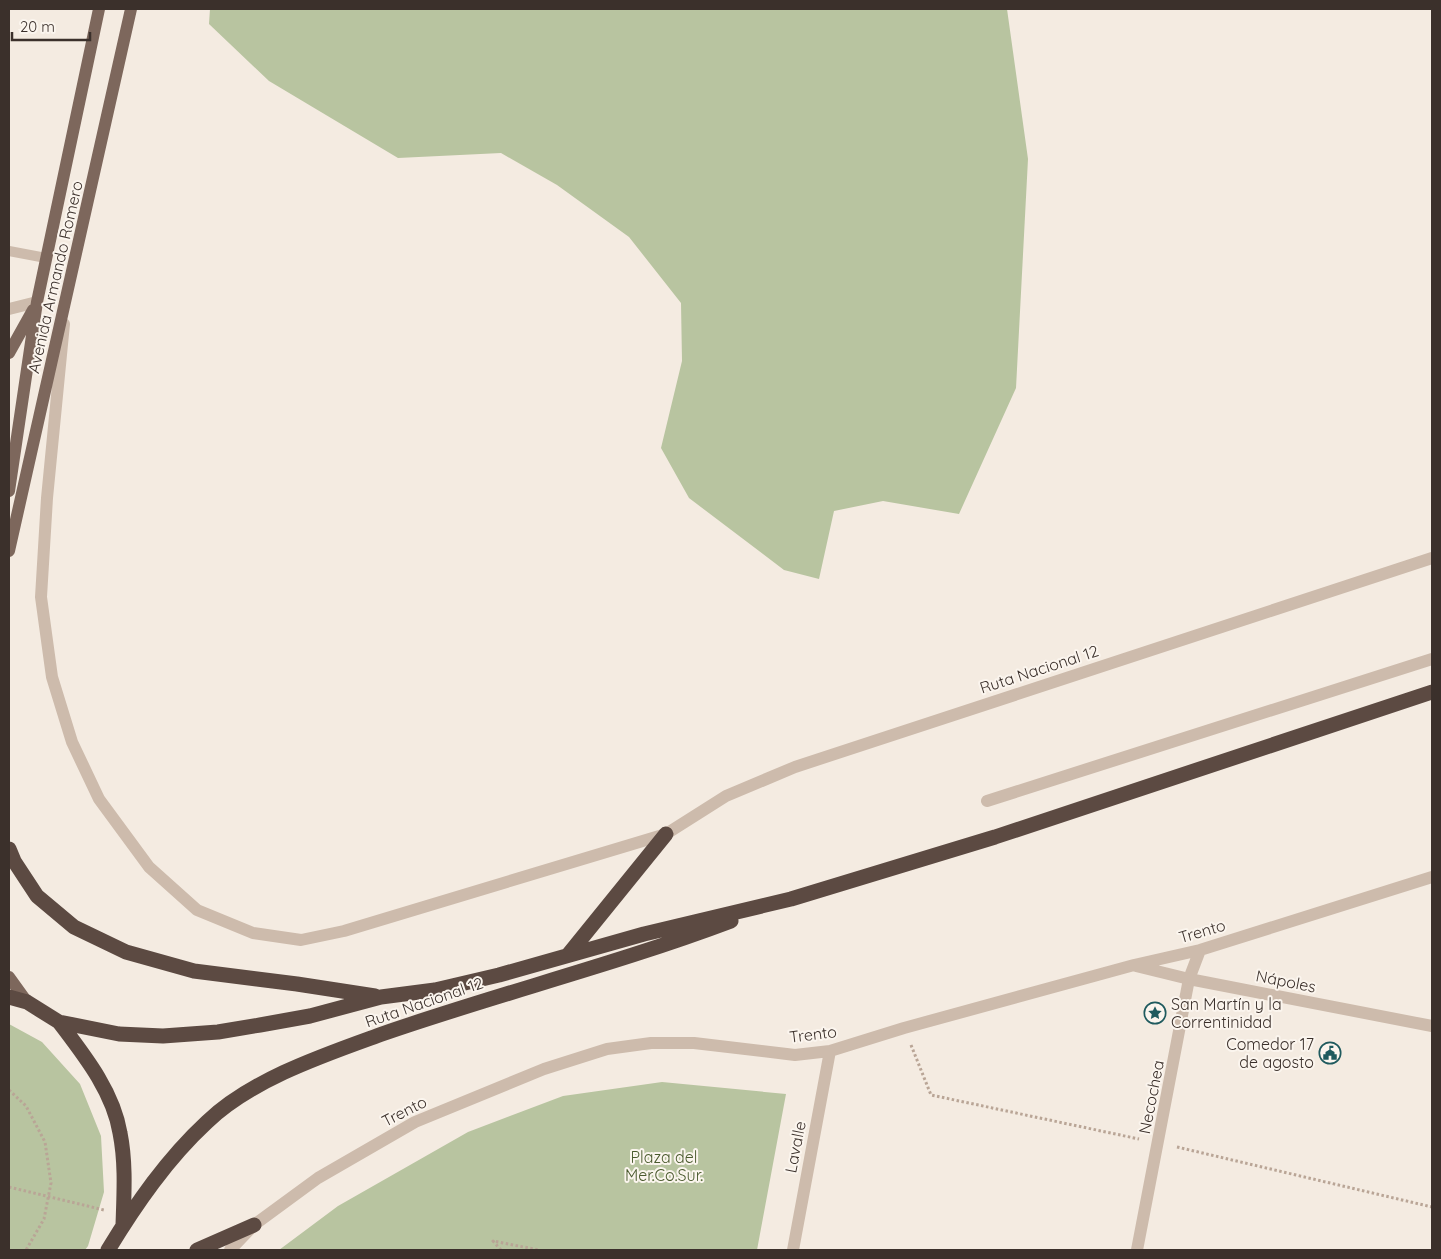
<svg xmlns="http://www.w3.org/2000/svg" width="1441" height="1259" font-family="Quicksand,sans-serif">
<style>
.green{fill:#b8c4a0}
.lines{fill:none;stroke-linecap:round;stroke-linejoin:round}
.path{stroke:#b9a596;stroke-width:3;stroke-dasharray:2.5 2.5;stroke-linecap:butt}
.lane{stroke:#cdbbac;stroke-width:10}
.street{stroke:#cdbbac;stroke-width:12}
.primary{stroke:#7d675c;stroke-width:12}
.highway{stroke:#5c4a42;stroke-width:15}
.labels{text-anchor:middle;dominant-baseline:central;stroke-width:4;stroke-linejoin:round;paint-order:stroke}
.street-label{font-size:16px;fill:#3b302b;stroke:#fbf5ee}
.poi-label{font-size:16px;fill:#3b302b;stroke:#fbf5ee;text-anchor:start}
.park-label{font-size:16px;fill:#4a5a2e;stroke:#fbf5ee}
</style>
<rect width="100%" height="100%" fill="#f4ebe1"/>
<!-- green -->
<path class="green" d="M210,9H1007L1028,159L1016,388L959,514L883,501L834,511L819,579L784,570L689,498L661,448L682,361L681,303L629,237L557,185L501,153L398,158L269,81L209,24Z
M9,1024L42,1042L80,1084L101,1136L104,1192L88,1246L85,1250H9Z
M662,1082L786,1094L757,1250H279L338,1206L468,1132L563,1096Z"/>
<g class="lines">
<!-- path -->
<path class="path" d="M911,1045L931,1095L1139,1139
M9,1090L26,1106L45,1142L51,1183L44,1219L26,1250
M1177,1147L1432,1207
M9,1187L104,1210
M501,1250L493,1241L539,1250"/>
<!-- lane -->
<path class="lane" d="M9,251L46,258"/>
<!-- street -->
<path class="street" d="M9,309L37,302
M64,324L47,498L41,597L52,677L72,742L99,799L149,867L197,910L253,933L301,940L344,931L666,834L726,796L795,767L1432,558
M987,801L1432,659
M1136,966L1189,979L1432,1026
M230,1250L254,1225L318,1178L415,1122L544,1069L607,1049L651,1043H694L795,1055L830,1051L904,1028L1134,965L1200,950L1432,877
M793,1250L830,1051
M1137,1250L1189,979L1200,950"/>
<!-- primary -->
<path class="primary" d="M9,353L33,310
M9,491L37,302L99,9
M9,551L131,9
M9,977L27,1002"/>
<!-- highway -->
<path class="highway" d="M9,849L14,861L37,896L74,927L126,952L194,971L297,984L375,996
M568,955L666,834
M9,997L27,1002L59,1022L119,1034L163,1036L218,1032L260,1025L310,1016L381,997L435,990L499,975L644,934L791,899L995,837L1432,692
M59,1022C84,1055 113,1091 120,1133C126,1163 124,1194 123,1225
M108,1250C136,1204 167,1159 207,1122C252,1079 324,1055 382,1034C497,994 617,964 731,921
M197,1250L254,1225"/>
</g>
<!-- icons -->
<defs>
<g id="sight-ring" transform="scale(1.125)"><circle r="9.5" fill="#fbf5ee" stroke="#1f5a5e" stroke-width="1.5"/><path d="M0-6L1.8-2.2L6-1.7L2.9 1.2L3.7 5.4L0 3.3L-3.7 5.4L-2.9 1.2L-6-1.7L-1.8-2.2Z" fill="#1f5a5e"/></g>
<g id="civic-ring" transform="scale(1.125)"><circle r="9.5" fill="#fbf5ee" stroke="#1f5a5e" stroke-width="1.5"/><path d="M-.6-6.5H3V-4.5H.6V-3L4-1V1h2V6H-6V1h2V-1L-.6-3ZM-1.2 2.5V6h2.4V2.5Z" fill="#1f5a5e"/></g>
</defs>
<g fill-rule="evenodd">
<use href="#sight-ring" x="1155" y="1013"/>
<use href="#civic-ring" x="1330" y="1053"/>
</g>
<g class="labels">
<!-- street labels -->
<g class="street-label">
<text transform="translate(55 277) rotate(-77)">Avenida Armando Romero</text>
<text transform="translate(1039 669) rotate(-18)">Ruta Nacional 12</text>
<text transform="translate(1202 931) rotate(-16)">Trento</text>
<text transform="translate(1286 981) rotate(11)">Nápoles</text>
<text transform="translate(424 1002) rotate(-19)">Ruta Nacional 12</text>
<text transform="translate(813 1034) rotate(-7)">Trento</text>
<text transform="translate(1151 1097) rotate(-79)">Necochea</text>
<text transform="translate(404 1111) rotate(-27)">Trento</text>
<text transform="translate(795 1147) rotate(-79)">Lavalle</text>
</g>
<!-- poi labels -->
<g class="poi-label">
<text x="1171" y="1004">San Martín y la<tspan x="1171" dy="18">Correntinidad</tspan></text>
<text x="1314" y="1044" text-anchor="end">Comedor 17<tspan x="1314" dy="18">de agosto</tspan></text>
</g>
<!-- park labels -->
<g class="park-label">
<text x="664" y="1157">Plaza del<tspan x="664" dy="18">Mer.Co.Sur.</tspan></text>
</g>
</g>
<!-- border -->
<rect width="1441" height="1259" fill="none" stroke="#3b302b" stroke-width="20"/>
<!-- scale -->
<path d="M12 32v8h78v-8" fill="none" stroke="#3b302b" stroke-width="2.5"/>
<text x="20" y="32" font-size="15" fill="#3b302b" stroke="#fbf5ee" stroke-width="4" paint-order="stroke">20 m</text>
</svg>
